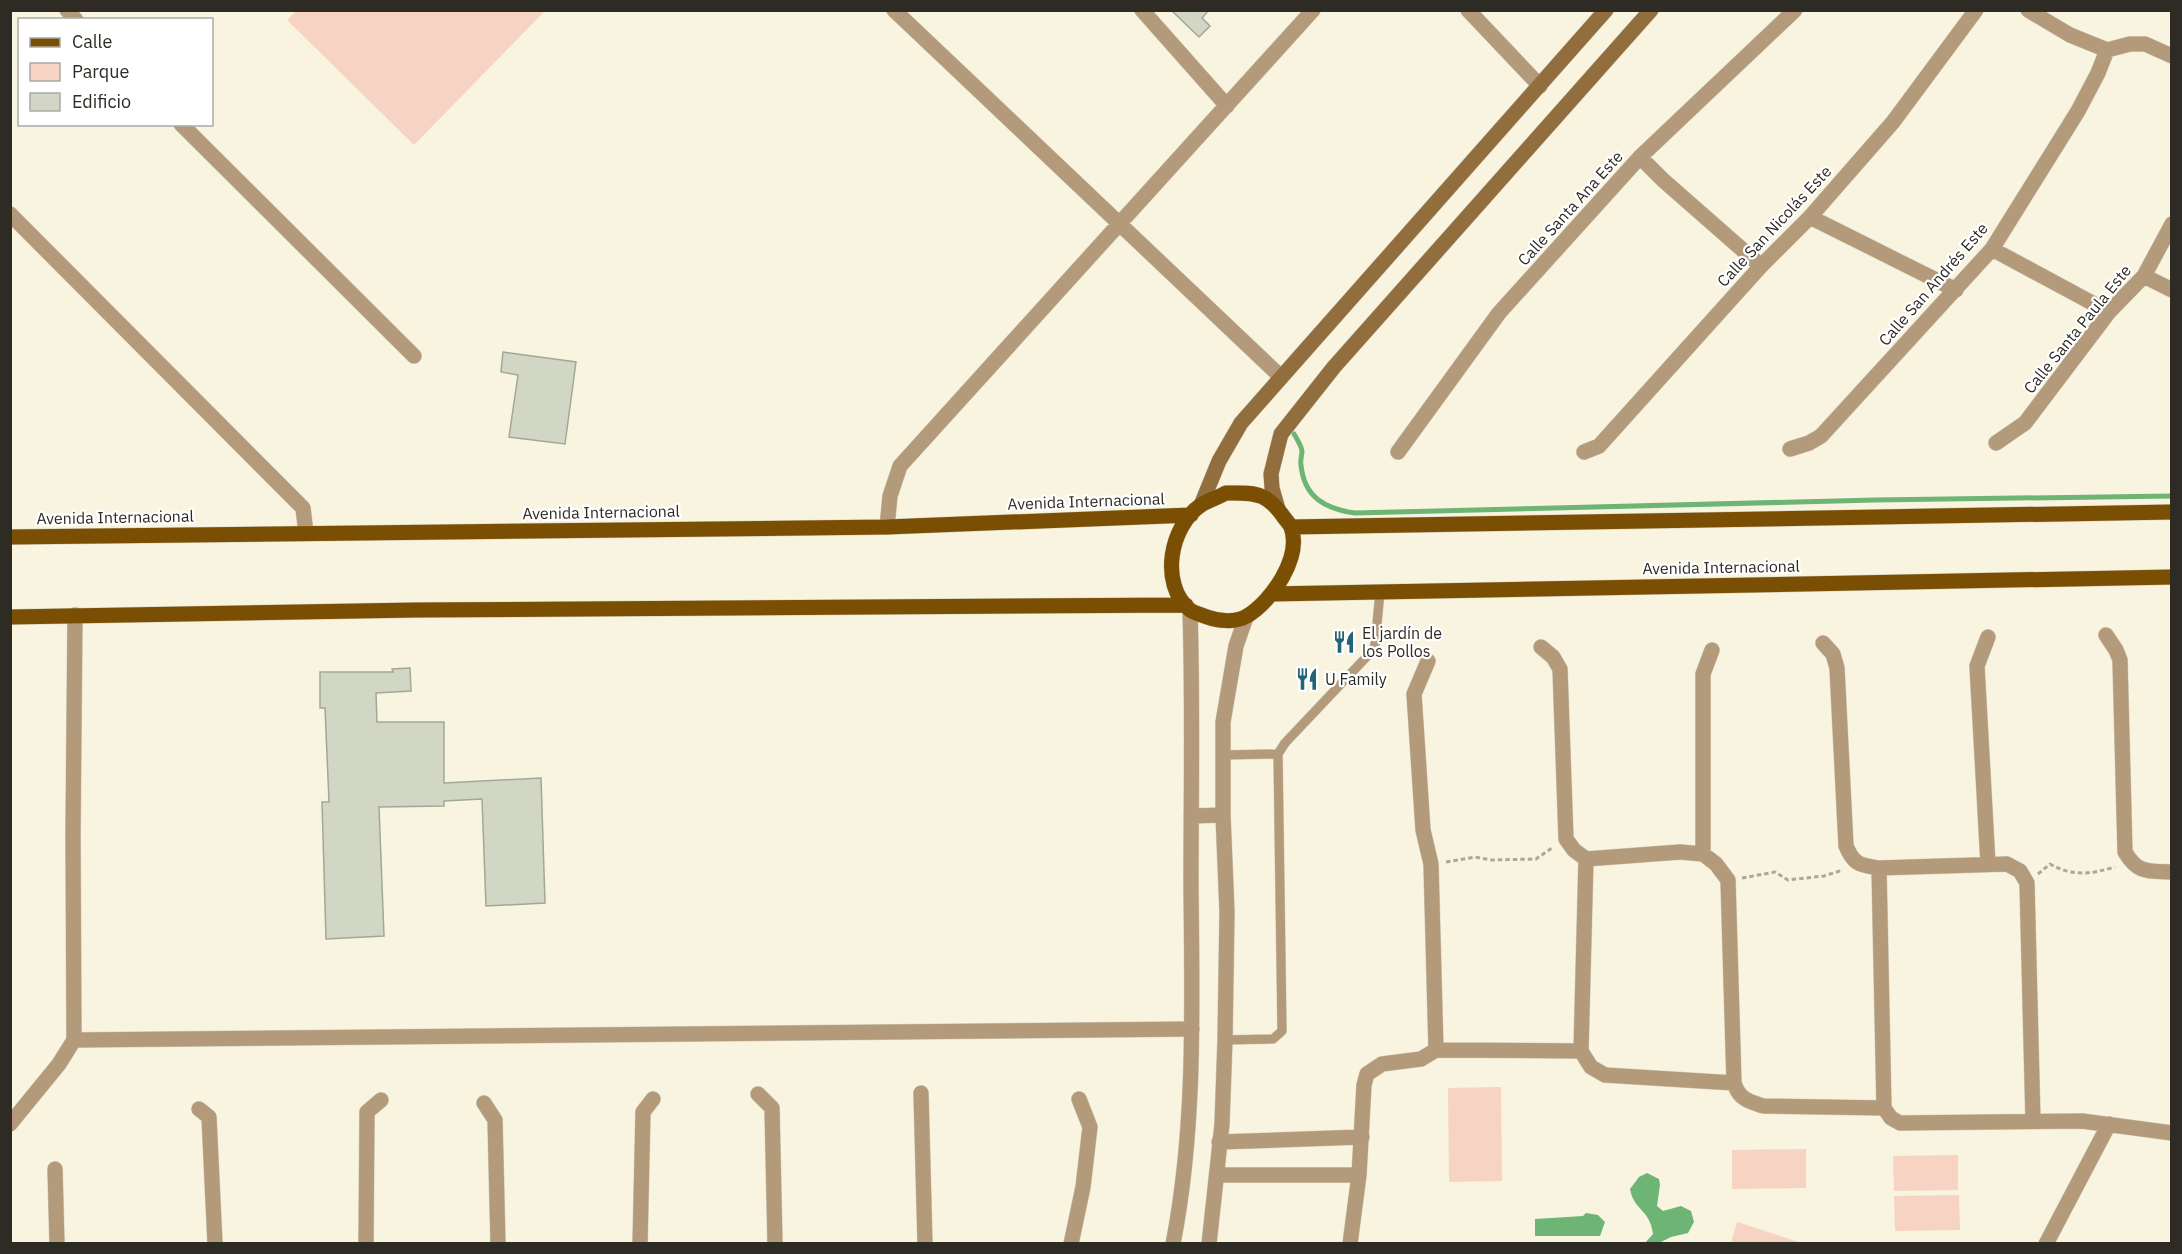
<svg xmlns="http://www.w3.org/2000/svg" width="2182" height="1254" font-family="'IBM Plex Sans',sans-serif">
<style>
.green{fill:#f6d3c3}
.water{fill:#6eb475}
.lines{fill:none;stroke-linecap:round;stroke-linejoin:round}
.stream{stroke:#6eb475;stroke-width:5}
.building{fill:#d1d7c4;stroke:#a2a896;stroke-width:1.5}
.service-casing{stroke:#d4d0be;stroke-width:10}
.minor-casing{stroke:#d4d0be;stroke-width:16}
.tertiary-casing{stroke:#d4d0be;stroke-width:16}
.secondary-casing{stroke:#d4d0be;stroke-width:16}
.primary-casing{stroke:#d4d0be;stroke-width:16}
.path{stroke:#aca899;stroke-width:3;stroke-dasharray:4.5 3;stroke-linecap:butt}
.service{stroke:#b39a7b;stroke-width:9}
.minor{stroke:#b39a7b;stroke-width:15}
.tertiary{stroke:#b39a7b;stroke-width:15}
.secondary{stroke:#926e3f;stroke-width:15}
.primary{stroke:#7a4e03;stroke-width:15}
.labels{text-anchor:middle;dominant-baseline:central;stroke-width:4.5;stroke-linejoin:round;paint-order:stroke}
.street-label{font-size:16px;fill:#2d2b24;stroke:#fff}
.poi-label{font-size:16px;fill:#2d2b24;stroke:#fff;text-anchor:start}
</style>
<rect width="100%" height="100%" fill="#f9f4e0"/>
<!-- green -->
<path class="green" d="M296,11V10L545,11L414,145L287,20Z
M1501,1087L1502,1181L1449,1182L1448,1088Z
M1806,1149V1188L1732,1189V1150Z
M1958,1155V1190L1894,1191L1893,1156Z
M1959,1195L1960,1230L1895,1231L1894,1196Z
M1737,1222L1799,1242L1798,1243H1731Z"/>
<!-- water -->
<path class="water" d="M1647,1173L1659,1179L1660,1185L1657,1206L1663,1211L1681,1206L1691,1211L1694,1222L1688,1233L1671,1237L1659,1243H1645L1653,1234C1650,1209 1634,1211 1630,1189L1639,1177Z
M1586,1213L1598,1215L1605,1222L1600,1236H1535V1219L1583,1216Z"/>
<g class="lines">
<!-- stream -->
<path class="stream" d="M1294,434C1297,439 1301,445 1302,451C1302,455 1300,460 1301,465C1304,497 1325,509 1355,513L1875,500L2172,496"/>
</g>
<!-- building -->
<path class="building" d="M1171,10H1209L1202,18L1210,26L1199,37Z
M503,352L576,362L565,444L509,437L518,375L501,372Z
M410,668L411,691L376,693L377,722H444V783L541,778L545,903L486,906L482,799L444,801V806L379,807L384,936L326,939L322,802H329L325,708H320V672H393L392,669Z"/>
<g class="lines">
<!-- service casing -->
<g class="service-casing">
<path id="service" d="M1223,755L1278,754
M1225,1040L1273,1039L1282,1031L1278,754L1285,743L1372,651L1375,645L1380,592"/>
</g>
<!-- minor casing -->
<g class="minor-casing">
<path id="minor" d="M67,10L76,20
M894,10L1280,376
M1142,10L1227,106
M1468,10L1540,86
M2028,10L2070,35L2107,50L2130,44H2145L2172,56
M181,124L414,356
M1640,157L1663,180L1761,266
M10,214L303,508L306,533
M1810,217L1956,290
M1992,249L2109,312
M2144,276L2172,290
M1996,443L2025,423L2109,312L2144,276L2172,224
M1790,449L1809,443L1821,436L1992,249L2078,111L2098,73L2107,50
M1398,452L1499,313L1640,157L1795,10
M1584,452L1599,446L1761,266L1810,217L1893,122L1976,10
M887,527L890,496L900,466L1313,10
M2106,635L2116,650L2120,660L2125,852C2138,874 2148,871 2172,872
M1988,637L1977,666L1988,864
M1823,643L1833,654L1837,668L1846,846C1854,865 1860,865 1879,868L2007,864L2020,871L2027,883L2033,1121
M1541,647L1553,657L1560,669L1566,839L1574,850L1586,859L1680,852L1703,854L1716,864L1728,880L1734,1083C1739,1099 1748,1101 1763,1106L1884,1108
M1428,661L1414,694L1423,830L1431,864L1436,1050
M1703,854V674L1712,650
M1586,859L1581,1051L1591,1067L1605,1075L1734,1083
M1879,868L1884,1108L1891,1118L1900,1123L2082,1121L2172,1133
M74,1040L1192,1029
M921,1093L925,1244
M758,1094L772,1108L775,1244
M484,1103L495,1120L498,1244
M199,1109L209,1117L215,1244
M10,1124L59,1064L74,1040L73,834L75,615
M1219,1142L1362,1137
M55,1169L57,1244
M1217,1175H1359
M366,1244L367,1112L381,1100
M640,1244L643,1112L653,1099
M1071,1244L1083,1187L1090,1127L1079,1099
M1350,1244L1359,1175L1364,1085L1367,1074L1382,1064L1421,1059L1436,1050L1581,1051
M2046,1244L2109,1124"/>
</g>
<!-- tertiary casing -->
<g class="tertiary-casing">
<path id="tertiary" d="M1191,816L1223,815
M1173,1244C1196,1126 1192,1004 1191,884C1191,793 1193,702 1190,611
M1209,1244L1222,1124L1225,1040L1227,912L1223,815V722L1236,646L1246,617"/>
</g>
<!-- secondary casing -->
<g class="secondary-casing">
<path id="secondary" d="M1201,505L1219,461L1241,423L1606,10
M1278,509L1272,488L1271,474L1281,434L1334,367L1651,10"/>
</g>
<!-- primary casing -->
<g class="primary-casing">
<path id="primary" d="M1226,493C1238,493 1252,492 1263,497C1271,501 1278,509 1283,516C1285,519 1289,523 1291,527C1302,557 1272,601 1247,616C1236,623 1218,621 1207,617C1202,615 1194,613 1190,610C1159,584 1170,526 1201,505C1209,500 1219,497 1226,493Z
M1291,527L2172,512
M10,537L887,527L1191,515
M1271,594L2172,577
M10,617L416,610L1186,605"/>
</g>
<!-- path -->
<path class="path" d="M1446,862L1475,857L1491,860L1536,859L1552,848
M2038,874L2050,864C2074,877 2090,874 2115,867
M1742,878L1775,872L1788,880L1824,876L1843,870"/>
<!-- service -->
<use href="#service" class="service"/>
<!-- minor -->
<use href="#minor" class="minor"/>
<!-- tertiary -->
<use href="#tertiary" class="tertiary"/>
<!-- secondary -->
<use href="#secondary" class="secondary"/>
<!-- primary -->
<use href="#primary" class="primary"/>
</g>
<!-- icons -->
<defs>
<g id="restaurant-bare" transform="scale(1.8)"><path d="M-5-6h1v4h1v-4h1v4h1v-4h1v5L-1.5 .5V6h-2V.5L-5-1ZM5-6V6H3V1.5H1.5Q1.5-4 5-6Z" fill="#216377" stroke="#fff" stroke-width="2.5" paint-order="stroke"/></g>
</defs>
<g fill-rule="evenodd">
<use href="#restaurant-bare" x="1344" y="642"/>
<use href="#restaurant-bare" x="1307" y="679"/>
</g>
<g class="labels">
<!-- street labels -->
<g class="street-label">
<text transform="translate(1570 208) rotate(-48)">Calle Santa Ana Este</text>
<text transform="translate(1774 226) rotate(-47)">Calle San Nicolás Este</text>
<text transform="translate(1933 284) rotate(-49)">Calle San Andrés Este</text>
<text transform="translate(2077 329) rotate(-51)">Calle Santa Paula Este</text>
<text transform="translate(1086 501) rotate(-2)">Avenida Internacional</text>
<text transform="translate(601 512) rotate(-1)">Avenida Internacional</text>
<text transform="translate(115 517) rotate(-1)">Avenida Internacional</text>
<text transform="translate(1721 567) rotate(-1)">Avenida Internacional</text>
</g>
<!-- poi labels -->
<g class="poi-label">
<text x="1362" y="633">El jardín de<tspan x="1362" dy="18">los Pollos</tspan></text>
<text x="1325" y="679">U Family</text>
</g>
</g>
<!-- border -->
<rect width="2182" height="1254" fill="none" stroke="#2d2b24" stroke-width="24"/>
<!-- legend -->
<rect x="18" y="18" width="195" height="108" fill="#ffffff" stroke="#abaaa7" stroke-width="1.5"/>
<rect x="30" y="38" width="30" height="9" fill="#7a4e03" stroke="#abaaa7" stroke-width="1.5"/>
<text x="72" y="48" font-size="18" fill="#2d2b24">Calle</text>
<rect x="30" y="63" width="30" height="18" fill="#f6d3c3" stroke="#abaaa7" stroke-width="1.5"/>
<text x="72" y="78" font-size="18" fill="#2d2b24">Parque</text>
<rect x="30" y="93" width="30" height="18" fill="#d1d7c4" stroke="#abaaa7" stroke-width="1.5"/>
<text x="72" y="108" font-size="18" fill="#2d2b24">Edificio</text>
</svg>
